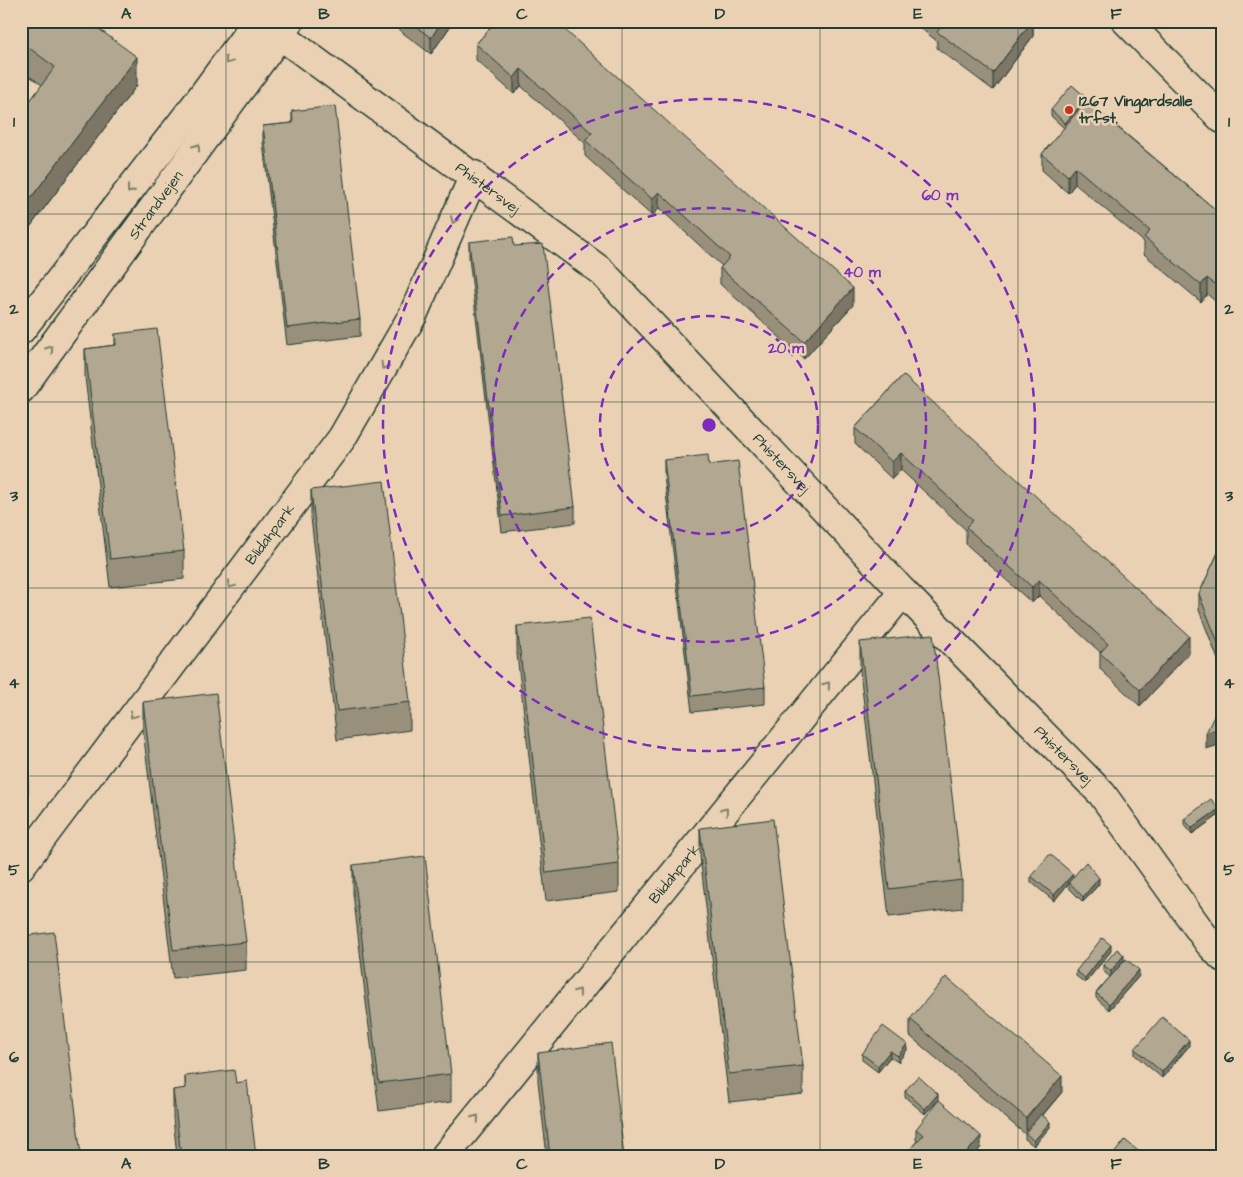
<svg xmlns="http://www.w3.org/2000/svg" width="1243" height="1177" font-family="'Architects Daughter',sans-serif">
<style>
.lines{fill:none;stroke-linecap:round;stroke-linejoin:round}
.street-casing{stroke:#1f3d34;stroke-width:31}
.secondary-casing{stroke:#1f3d34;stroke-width:31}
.street{stroke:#ebd1b3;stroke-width:28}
.secondary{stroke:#ebd1b3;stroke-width:28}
.wall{fill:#99907c;stroke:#1f3d34}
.shaded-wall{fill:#7d7565;stroke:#1f3d34}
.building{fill:#b2a790;stroke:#1f3d34}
.oneway{stroke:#7b806d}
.grid{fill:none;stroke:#1f3d34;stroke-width:1;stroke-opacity:0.55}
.ring{fill:none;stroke:#7b2cbf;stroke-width:2.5;stroke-dasharray:9 6}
.poi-dot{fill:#c8321e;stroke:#ebd1b3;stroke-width:2}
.labels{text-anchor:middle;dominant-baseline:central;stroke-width:5;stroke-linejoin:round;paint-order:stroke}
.poi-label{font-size:15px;font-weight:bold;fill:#1f3d34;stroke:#ebd1b3;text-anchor:start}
.street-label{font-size:15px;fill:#1f3d34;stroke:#ebd1b3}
.centre{fill:#7b2cbf;stroke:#ebd1b3;stroke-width:2.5}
.ring-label{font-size:15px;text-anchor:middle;font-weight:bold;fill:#7b2cbf;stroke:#ebd1b3;stroke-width:5;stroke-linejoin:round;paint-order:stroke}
.neatline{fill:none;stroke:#1f3d34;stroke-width:2}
.grid-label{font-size:16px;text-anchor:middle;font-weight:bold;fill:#1f3d34}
</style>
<rect width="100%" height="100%" fill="#ebd1b3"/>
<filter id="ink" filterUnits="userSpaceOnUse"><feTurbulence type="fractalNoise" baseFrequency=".02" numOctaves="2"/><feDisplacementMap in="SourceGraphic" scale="10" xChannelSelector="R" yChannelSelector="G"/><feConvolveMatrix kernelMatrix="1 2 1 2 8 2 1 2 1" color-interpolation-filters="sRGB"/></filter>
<g filter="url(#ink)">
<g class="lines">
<!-- street casing -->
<g class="street-casing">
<g id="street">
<path d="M1126,21L1222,119"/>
<path id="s1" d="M280,35L601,271L903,592L1102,794L1209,943L1222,957"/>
<path id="s2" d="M21,866L342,438L413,315L474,175"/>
<path id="s3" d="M445,1156L903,592"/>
</g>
</g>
<!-- secondary casing -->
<g class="secondary-casing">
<g id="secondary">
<path d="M21,330L197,103L257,21"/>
<path id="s4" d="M21,389L290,21"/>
</g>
</g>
<!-- street -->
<use href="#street" class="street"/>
<!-- secondary -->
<use href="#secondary" class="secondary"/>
</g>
<!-- wall -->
<path class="wall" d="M21,21L137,85L21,239V113L42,85L21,70Z
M387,21H454L431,54Z
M496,21L853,305L804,359L720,284V268L722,266L659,208L652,216L585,156V143L521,86L514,94L476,60V44Z
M911,21H1033V36L993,90L937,48V41Z
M1087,101L1222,215V307L1207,294L1201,302L1144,254V242L1075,184L1068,193L1042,170V154L1064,128L1051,116V110Z
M292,111L360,319V336L287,345L263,143V126L292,123Z
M469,242L575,507V523L502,532L469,258Z
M115,334L184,551V579L110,587L85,377V349L115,345Z
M903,375L1189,653L1140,706L1100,669V652L1039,596L1032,603L966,544V530L901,470L892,479L855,444V428Z
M664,460L709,465L765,687V704L692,712L664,476Z
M311,490L410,702V730L337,740L311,518Z
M1222,544V661L1220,665L1199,610V594Z
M517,626L619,864V892L546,901L517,654Z
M860,642L962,880V908L889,917L860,671Z
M143,702L246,942V970L173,978L143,730Z
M21,710L28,765V793L21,794Z
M1219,815L1192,834L1184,824V819Z
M700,828L803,1066V1094L729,1102L700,856Z
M353,865L451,1074V1102L379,1111L353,893Z
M1031,876L1073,878L1099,884L1083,902L1069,888V883L1054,901L1031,882Z
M1111,951L1085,983L1076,976V971Z
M1124,961L1139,976L1109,1010L1096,998V993L1110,977L1103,971V965Z
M910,1019L1062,1092L1043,1115L1050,1127L1034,1146L1025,1139V1134L910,1036Z
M1189,1046L1162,1078L1135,1055V1049Z
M907,1050L898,1062L890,1057L878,1072L862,1060V1054Z
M538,1053L624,1156H547L538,1081Z
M185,1076L236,1083L256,1156H177L173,1118V1090L185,1089Z
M905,1091L938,1100L925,1114L905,1097Z
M916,1129L981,1147L974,1156H911V1148L917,1141L916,1140Z"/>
<!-- shaded-wall -->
<path class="shaded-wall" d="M442,21H454L431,54V38Z
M1032,21H1033V36L993,90V73Z
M137,57V85L21,239V211Z
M521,69V86L514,94V78Z
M1087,98V104L1065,129V123Z
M1075,167V184L1068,193V176Z
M659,192V208L652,216V199Z
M1207,278V294L1201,302V285Z
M853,288V305L804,359V342Z
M901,453V470L892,479V462Z
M1039,580V596L1032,603V587Z
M1189,636V653L1140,706V690Z
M1222,645V661L1220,665V648Z
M1222,727V744L1206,749V733Z
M1219,809V815L1192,834V828Z
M1073,874V880L1069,882V883L1054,901V895Z
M1099,878V884L1083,902V897Z
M1111,945V951L1085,983V978Z
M1124,955V961L1111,977V971Z
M1139,970V976L1109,1010V1004Z
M1189,1040V1046L1162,1078V1072Z
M907,1044V1050L898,1062V1056Z
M890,1051V1057L878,1072V1066Z
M1062,1076V1092L1026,1134V1118Z
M938,1094V1100L925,1114V1109Z
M1050,1122V1127L1034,1146V1141Z
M981,1136V1147L974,1156H964Z"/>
<!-- building -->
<path class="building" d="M21,21H88L137,57L21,211V113L55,67L21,42Z
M409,21H442L431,38Z
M496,21H555L853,288L804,342L720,268L730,257L659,192L652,199L585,140L592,133L521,69L514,78L476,44Z
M933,21H1032L993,73L937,32L941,27Z
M1072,85L1087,98L1065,123L1051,110Z
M1086,101L1222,215V290L1207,278L1201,285L1144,237L1150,231L1075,167L1068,176L1042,154Z
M335,106L360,319L287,328L263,126L293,123L292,111Z
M513,237L514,246L543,244L575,507L502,516L469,242Z
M157,329L184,551L110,559L85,349L116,345L115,334Z
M903,375L1189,636L1140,690L1100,653L1108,644L1039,580L1032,587L966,527L973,520L901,453L892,462L855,428Z
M708,455L709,465L738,461L765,687L692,696L664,460Z
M384,481L410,702L337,711L311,490Z
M1222,544V645L1220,648L1199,594Z
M590,618L619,864L546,873L517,626Z
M933,634L962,880L889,889L860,642Z
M216,693L246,942L173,950L143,702Z
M1222,699V727L1206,733Z
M21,710L28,765H21Z
M1211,799L1219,809L1192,828L1184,819Z
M773,819L803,1066L729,1074L700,828Z
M1050,854L1073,874L1054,895L1031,876Z
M425,856L451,1074L379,1083L353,865Z
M1086,862L1099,878L1083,897L1069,882Z
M21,929H22L23,936L54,932L81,1156H21Z
M1102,938L1111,945L1085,978L1076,971Z
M1117,949L1124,955L1111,971L1103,965Z
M1126,959L1139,970L1109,1004L1096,993Z
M946,977L1062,1076L1026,1118L910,1019Z
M1162,1017L1189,1040L1162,1072L1135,1049Z
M883,1026L907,1044L898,1056L890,1051L878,1066L862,1054Z
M611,1043L624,1156H550L538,1053Z
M234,1070L236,1083L247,1081L256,1156H181L173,1090L186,1088L185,1076Z
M918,1076L938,1094L925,1109L905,1091Z
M939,1100L981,1136L964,1156H920L911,1148L923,1135L916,1129Z
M1041,1114L1050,1122L1034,1141L1025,1133Z
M1125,1140L1144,1156H1112Z"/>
<!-- one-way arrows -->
<defs><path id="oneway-chevron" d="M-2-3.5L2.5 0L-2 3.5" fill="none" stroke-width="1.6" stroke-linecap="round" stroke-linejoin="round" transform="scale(1.25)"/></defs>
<g class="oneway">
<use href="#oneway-chevron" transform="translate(228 61) rotate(126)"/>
<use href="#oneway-chevron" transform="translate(197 147) rotate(-54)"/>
<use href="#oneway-chevron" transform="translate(130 190) rotate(128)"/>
<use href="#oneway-chevron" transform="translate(454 220) rotate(113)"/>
<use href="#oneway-chevron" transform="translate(50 349) rotate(-54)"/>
<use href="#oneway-chevron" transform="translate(384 366) rotate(120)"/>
<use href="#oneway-chevron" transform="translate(231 585) rotate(127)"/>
<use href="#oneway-chevron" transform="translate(827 685) rotate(-51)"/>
<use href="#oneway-chevron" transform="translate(133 715) rotate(127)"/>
<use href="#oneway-chevron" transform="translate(725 811) rotate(-51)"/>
<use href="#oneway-chevron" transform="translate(578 992) rotate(-51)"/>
<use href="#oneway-chevron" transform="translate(476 1118) rotate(-51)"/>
</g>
</g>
<!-- grid -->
<path class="grid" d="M226,21V1156M424,21V1156M622,21V1156M820,21V1156M1018,21V1156M21,214H1222M21,402H1222M21,588H1222M21,776H1222M21,962H1222"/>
<!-- distance rings -->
<g class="ring">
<circle cx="709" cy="425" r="109"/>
<circle cx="709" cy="425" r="217"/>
<circle cx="709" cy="425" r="326"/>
</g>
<!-- markers -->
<circle class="poi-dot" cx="1069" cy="110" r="5"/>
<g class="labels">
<!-- poi labels -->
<g class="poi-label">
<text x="1079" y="101">1267 Vingårdsalle<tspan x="1079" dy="17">trfst.</tspan></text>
</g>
<!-- street labels -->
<g class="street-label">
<text stroke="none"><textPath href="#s1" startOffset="258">Phistersvej</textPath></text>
<text stroke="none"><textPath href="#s4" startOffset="228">Strandvejen</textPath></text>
<text stroke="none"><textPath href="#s1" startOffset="662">Phistersvej</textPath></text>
<text stroke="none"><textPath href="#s2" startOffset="415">Blidahpark</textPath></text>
<text stroke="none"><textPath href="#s1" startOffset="1068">Phistersvej</textPath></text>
<text stroke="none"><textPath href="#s3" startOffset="364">Blidahpark</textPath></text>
</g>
</g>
<circle cx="709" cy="425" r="8" class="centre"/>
<g class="ring-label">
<text x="940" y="200">60 m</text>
<text x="862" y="277">40 m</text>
<text x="786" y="353">20 m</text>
</g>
<!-- margin -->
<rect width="1243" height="1177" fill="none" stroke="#ebd1b3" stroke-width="55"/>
<rect x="28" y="28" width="1188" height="1122" class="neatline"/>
<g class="grid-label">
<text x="126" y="19">A</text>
<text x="324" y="19">B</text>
<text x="522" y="19">C</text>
<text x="720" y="19">D</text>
<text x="918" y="19">E</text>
<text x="1116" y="19">F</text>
<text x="14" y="127">1</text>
<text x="1229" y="127">1</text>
<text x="14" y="314">2</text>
<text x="1229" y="314">2</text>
<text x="14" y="501">3</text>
<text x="1229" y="501">3</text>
<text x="14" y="688">4</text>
<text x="1229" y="688">4</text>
<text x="14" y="875">5</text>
<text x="1229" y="875">5</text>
<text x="14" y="1062">6</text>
<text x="1229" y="1062">6</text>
<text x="126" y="1169">A</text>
<text x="324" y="1169">B</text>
<text x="522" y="1169">C</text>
<text x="720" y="1169">D</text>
<text x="918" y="1169">E</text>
<text x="1116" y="1169">F</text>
</g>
</svg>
